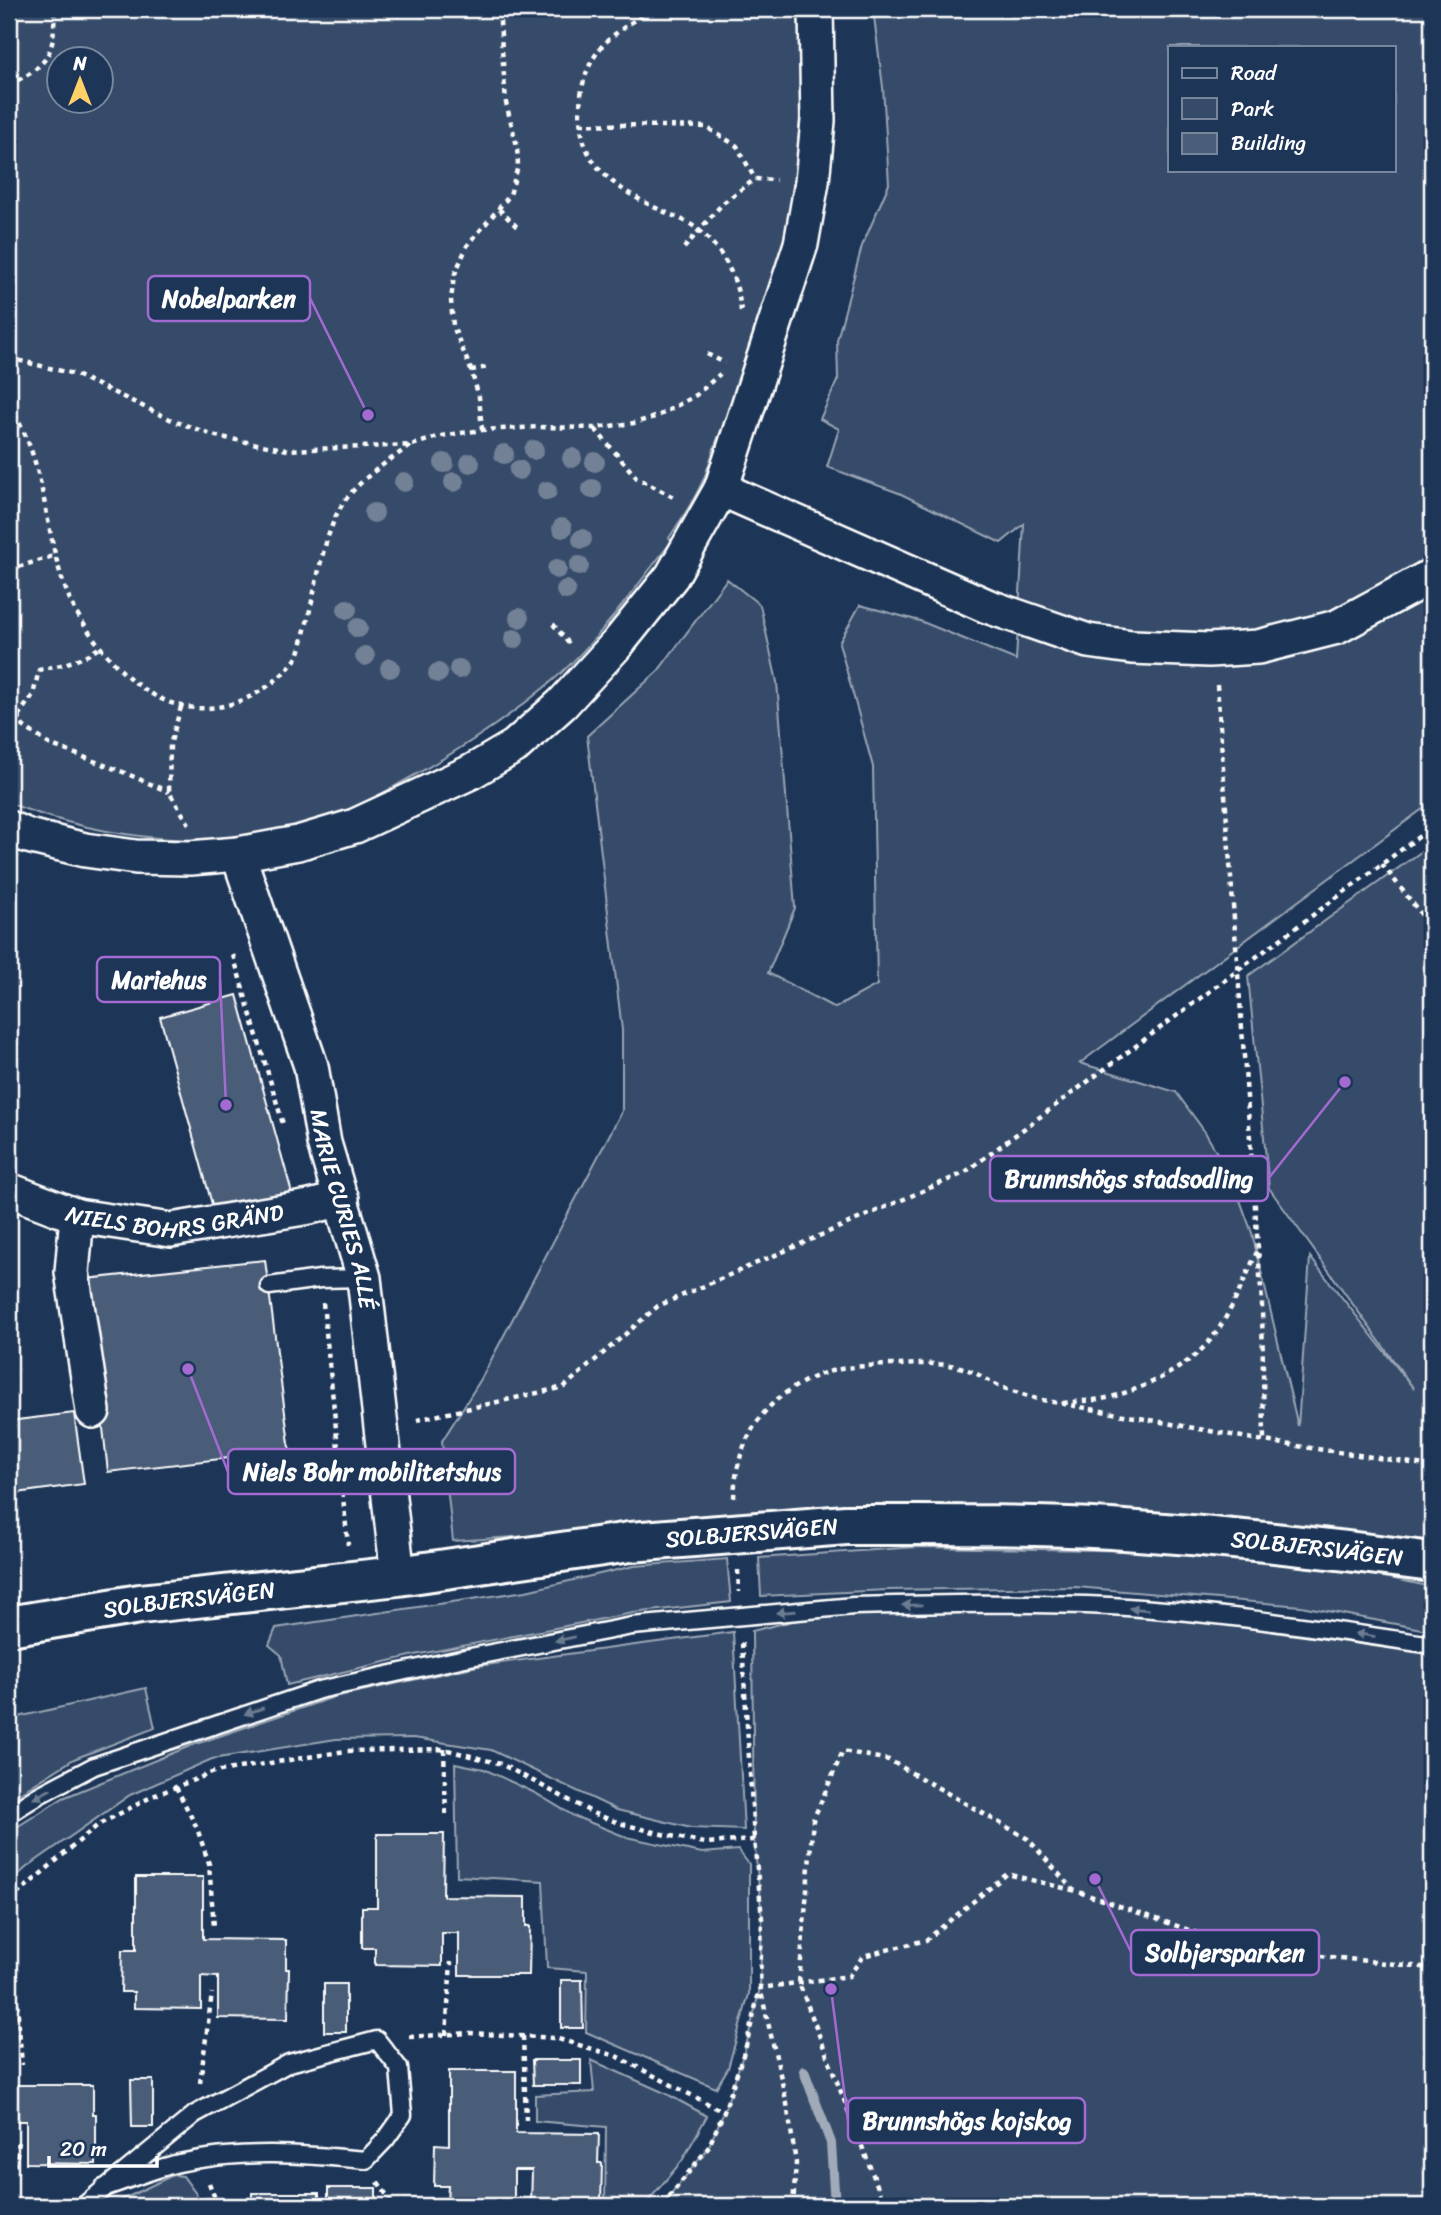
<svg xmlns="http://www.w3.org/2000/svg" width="1441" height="2215" font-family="Sriracha,sans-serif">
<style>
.green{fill:#364b69;stroke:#9aa5b4;stroke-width:2;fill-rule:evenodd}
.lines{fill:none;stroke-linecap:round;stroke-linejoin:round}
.stream{stroke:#a0aab8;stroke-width:10}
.building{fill:#4a5d79;stroke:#fff;stroke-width:2}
.service-casing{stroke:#fff;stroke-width:21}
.minor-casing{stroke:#fff;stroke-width:38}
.secondary-casing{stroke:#fff;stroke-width:44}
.path{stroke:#fff;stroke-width:4.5;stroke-dasharray:5 5;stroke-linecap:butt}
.service{stroke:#1d3557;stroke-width:16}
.minor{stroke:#1d3557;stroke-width:33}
.secondary{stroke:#1d3557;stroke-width:38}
.service-bridge-casing{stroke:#fff;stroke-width:21;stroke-linecap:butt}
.secondary-bridge-casing{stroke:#fff;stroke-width:44;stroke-linecap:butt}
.service-bridge{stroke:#1d3557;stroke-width:16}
.secondary-bridge{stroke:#1d3557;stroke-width:38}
.tree{fill:#738196}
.oneway{fill:#6c7c92}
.labels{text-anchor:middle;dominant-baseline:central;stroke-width:7;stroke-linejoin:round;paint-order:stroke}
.street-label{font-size:23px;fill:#fff;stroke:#1d3557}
.leader{fill:none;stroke:#a36bd2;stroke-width:2.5}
.callout-dot{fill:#a36bd2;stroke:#1d3557;stroke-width:2.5}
.callout{fill:#1d3557;stroke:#a36bd2;stroke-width:2.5}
.callout-label{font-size:24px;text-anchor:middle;font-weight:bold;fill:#fff}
</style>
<rect width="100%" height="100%" fill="#1d3557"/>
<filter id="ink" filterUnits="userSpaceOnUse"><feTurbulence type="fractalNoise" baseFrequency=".0143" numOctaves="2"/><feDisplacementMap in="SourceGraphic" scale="14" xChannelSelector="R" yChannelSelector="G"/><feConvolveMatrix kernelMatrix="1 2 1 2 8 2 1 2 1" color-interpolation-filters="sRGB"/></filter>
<g filter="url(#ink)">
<!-- green -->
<path class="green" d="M9,9H797C810,130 789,255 747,369C739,391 729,412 720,433C714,446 711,460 706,473C697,496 683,517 669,538L672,541C636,586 602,636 559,675C510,718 454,754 397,785C373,799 348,814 321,822C219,853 107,841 9,803ZM60,60H102V102H60Z
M873,9H1432V802L1080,1063L1176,1092L1205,1132L1233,1181L1252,1233L1298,1426L1310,1257L1414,1389L1269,1188L1248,976L1432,844V1550L617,1530L453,1541L442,1441L481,1379L622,1111V1030L587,736L658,671L727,579L760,605L777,682L795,908L768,973L835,1008L877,985L873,767L839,643L860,605L920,621L1016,660L1024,524L1001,543L899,493L827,467L839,429L820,419L838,379L837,340L862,246L889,184L883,87ZM1170,47H1394V170H1170Z
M917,1547L1150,1551L1362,1572L1432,1587V1631L1301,1606L1076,1587L888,1590L761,1596L759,1558Z
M727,1559L731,1602L633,1613L415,1655L287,1685L281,1655L269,1645L276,1628L526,1591L634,1566Z
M854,1606H1109L1432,1645V2206H662L708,2148L724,2112L746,2046L760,1988L762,1918L754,1840L752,1631Z
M733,1632L744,1830L691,1828L617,1810L491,1750L414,1738L336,1739L212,1759L130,1795L27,1867L9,1883V1832L63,1798L190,1746L334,1697L478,1666Z
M146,1688L155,1728L74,1759L9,1800V1719Z
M455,1763L484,1769L535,1793L574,1816L626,1837L702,1853L738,1850L749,1864V1994L728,2068L716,2088L586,2032L587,1971L547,1968L543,1881L457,1876Z
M591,2060L667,2094L707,2116L682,2161L644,2206H605L606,2127L535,2121V2095L594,2092Z
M173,2175L183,2176L196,2194L198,2206H109Z"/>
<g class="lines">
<!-- stream -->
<path class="stream" d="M804,2071L831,2143L835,2206"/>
</g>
<!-- building -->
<path class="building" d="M237,995L292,1193L215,1215L160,1017Z
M265,1260L290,1451L108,1472L86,1279Z
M74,1413L84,1484L9,1494V1421Z
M377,1834H444L443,1896L526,1897V1926H530L529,1975H459V1933H442V1966L375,1965V1948H362V1907H377Z
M136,1877H203V1939L286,1940V1969H289L288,2019L218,2018V1977L201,1976V2009L134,2008V1992H121L122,1950H136Z
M561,1980H582L583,2028H561Z
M324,1984H346V2032H324Z
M9,2022H11L10,2085H93V2114H96V2164L26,2163V2121H9V2144Z
M532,2060H581V2085H533Z
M449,2071H516V2133L599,2134L598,2163H602L601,2206H531L532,2170H514V2204L447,2203L448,2186H434L435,2144L449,2145Z
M131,2080H153V2127H132Z
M328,2188H376V2206H328Z
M252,2193H319V2206H252Z"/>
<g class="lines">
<!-- service casing -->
<g class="service-casing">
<path id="service" d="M269,1286L320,1279L364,1278
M854,1606C939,1604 1025,1602 1110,1606C1218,1612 1325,1629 1432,1645
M9,1814L39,1795L94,1766L319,1690L465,1658L632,1626
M83,2206L195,2114L289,2063L377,2040L399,2068L403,2115L386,2139L366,2160C302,2154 242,2149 179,2163C153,2169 128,2180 103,2188"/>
</g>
<!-- minor casing -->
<g class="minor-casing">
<g id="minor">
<path d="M721,489L987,606L1088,641L1132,647L1209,650L1258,647L1337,627L1429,577"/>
<path d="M9,828L28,836L85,850L136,857L190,858L238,854L298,843L355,826L471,772L515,746L562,704L618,643L672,576L721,489L801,244L812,182L818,121L816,9"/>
<path id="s1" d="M238,854L311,1066L324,1143L364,1278L398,1576"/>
<path id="s2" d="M9,1190L77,1216L171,1230L310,1207L342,1199"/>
<path d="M77,1216L72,1272L93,1411"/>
</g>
</g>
<!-- secondary casing -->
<g class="secondary-casing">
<g id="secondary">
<path id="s3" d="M846,1525C934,1525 1023,1524 1111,1529C1218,1536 1325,1547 1432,1562"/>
<path id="s4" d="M9,1626L140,1604L398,1576L630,1542"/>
</g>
</g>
<!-- path -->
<path class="path" d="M650,9C635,21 616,31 603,45C587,64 581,83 580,108C578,162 610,185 654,207C670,215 688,220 701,232C725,253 738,280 741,311
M9,85C15,81 23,78 29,74C56,56 53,38 55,9
M580,124L706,127L737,146L755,179
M499,209L519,229
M684,248L723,203L755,179L776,180
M707,354L725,363
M9,358L74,374L174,421L216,436L288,450L412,445L441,436L482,430L538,427L594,428L634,423L658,416L696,395L720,374
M471,370L489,367
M9,406C54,470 40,555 81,620C119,678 172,730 245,699C264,691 283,676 295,660C301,653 302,639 305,630C315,593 320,553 335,518C350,484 383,465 411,445
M595,429L637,478L677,499
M482,430L479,397L471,370L453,326L451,300L454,276L467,246L510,195L518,166L517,146L506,103L499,9
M9,570L56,555
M553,624L571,646
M1217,685L1262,1303L1264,1441
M181,707L170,745L169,792L189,824
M10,709L18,716L23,726L49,744L123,772L169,792
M18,716L33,695L39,670C62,665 81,661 100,647
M1382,864L1432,928
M233,955L283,1124
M323,1303L348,1545
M1063,1403C1078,1401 1096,1401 1111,1397C1148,1387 1192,1366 1215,1334C1233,1309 1244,1280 1257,1252
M417,1420L564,1387L658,1306L964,1173L1432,827
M734,1498C736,1442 761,1400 814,1377C838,1366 873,1365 899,1365C919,1364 942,1362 963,1368C976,1372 988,1381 1001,1387C1013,1391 1025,1395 1037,1399L1264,1441L1432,1466
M738,1570L739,1592
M742,1643L754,1840
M444,1749L446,1818
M176,1787L197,1828L209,1864L214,1927
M9,1901L98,1825L153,1796L214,1772L346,1751L444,1749L501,1764L595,1814L619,1823L666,1835L705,1843L754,1840L762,1918L760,1988L746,2046L724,2112L708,2148L662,2206
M9,1974L17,2003L22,2065
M446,2035L451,1962
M523,2036L526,2120
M409,2037L469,2033L555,2038L616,2056L724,2112
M200,2083L212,1993
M9,2173L14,2171L19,2142
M378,2182L394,2206
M209,2183L218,2206
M519,2206L522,2202
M793,2206L796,2163L787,2104L760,1988L849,1976L863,1956L926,1940L1007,1874L1072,1890
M885,2206L799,1983L813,1820L843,1751L889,1760L1028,1839L1073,1890L1238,1947L1432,1968"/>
<!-- service -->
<use href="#service" class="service"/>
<!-- minor -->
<use href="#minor" class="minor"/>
<!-- secondary -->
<use href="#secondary" class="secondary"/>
<!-- service-bridge casing -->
<g class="service-bridge-casing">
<path id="service-bridge" d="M632,1626L854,1606"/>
</g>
<!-- secondary-bridge casing -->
<g class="secondary-bridge-casing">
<g id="secondary-bridge">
<path id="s5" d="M630,1542L846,1525"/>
</g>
</g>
<!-- service-bridge -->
<use href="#service-bridge" class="service-bridge"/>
<!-- secondary-bridge -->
<use href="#secondary-bridge" class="secondary-bridge"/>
</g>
<!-- trees -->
<g class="tree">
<circle cx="534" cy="450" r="10"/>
<circle cx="504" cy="454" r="10"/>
<circle cx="572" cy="458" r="10"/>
<circle cx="595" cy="462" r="10"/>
<circle cx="444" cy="463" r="10"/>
<circle cx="470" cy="463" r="10"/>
<circle cx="519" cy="470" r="10"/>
<circle cx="404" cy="482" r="10"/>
<circle cx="454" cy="482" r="10"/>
<circle cx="592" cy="489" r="10"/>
<circle cx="547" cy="491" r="10"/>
<circle cx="374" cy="513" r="10"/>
<circle cx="562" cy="528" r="10"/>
<circle cx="582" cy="539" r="10"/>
<circle cx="579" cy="566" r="10"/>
<circle cx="557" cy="569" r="10"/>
<circle cx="566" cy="590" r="10"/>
<circle cx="347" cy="609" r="10"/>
<circle cx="519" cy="618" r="10"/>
<circle cx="358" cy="628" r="10"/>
<circle cx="514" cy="639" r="10"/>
<circle cx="365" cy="656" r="10"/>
<circle cx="390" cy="668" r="10"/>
<circle cx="459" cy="669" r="10"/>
<circle cx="438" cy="673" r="10"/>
</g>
<!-- one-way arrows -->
<defs><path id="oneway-solid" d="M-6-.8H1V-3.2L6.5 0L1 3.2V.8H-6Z" transform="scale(1.75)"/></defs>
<g class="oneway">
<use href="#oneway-solid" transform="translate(912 1605) rotate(179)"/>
<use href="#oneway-solid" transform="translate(1139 1609) rotate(-175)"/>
<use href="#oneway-solid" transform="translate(786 1612) rotate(175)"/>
<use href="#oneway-solid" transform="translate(1365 1635) rotate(-171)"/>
<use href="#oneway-solid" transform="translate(565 1639) rotate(169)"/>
<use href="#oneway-solid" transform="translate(254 1711) rotate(161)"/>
<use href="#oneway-solid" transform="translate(42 1794) rotate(151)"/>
</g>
</g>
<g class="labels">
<!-- street labels -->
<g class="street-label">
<text stroke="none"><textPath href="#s2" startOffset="172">NIELS BOHRS GRÄND</textPath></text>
<text stroke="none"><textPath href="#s1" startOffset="371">MARIE CURIES ALLÉ</textPath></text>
<text stroke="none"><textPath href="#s5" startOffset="122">SOLBJERSVÄGEN</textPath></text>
<text stroke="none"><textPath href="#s3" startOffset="472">SOLBJERSVÄGEN</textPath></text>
<text stroke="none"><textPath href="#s4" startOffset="182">SOLBJERSVÄGEN</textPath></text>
</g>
</g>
<!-- callouts -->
<path class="leader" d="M368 415L310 298M226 1105L220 979M1345 1082L1268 1179M188 1369L228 1472M1095 1879L1131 1952M831 1989L848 2121"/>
<g class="callout-dot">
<circle cx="368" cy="415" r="7"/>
<circle cx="226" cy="1105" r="7"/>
<circle cx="1345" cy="1082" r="7"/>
<circle cx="188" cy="1369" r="7"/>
<circle cx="1095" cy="1879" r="7"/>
<circle cx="831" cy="1989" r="7"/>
</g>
<g class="callout">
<rect x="148" y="276" width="162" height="45" rx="7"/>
<rect x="97" y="957" width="123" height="45" rx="7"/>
<rect x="990" y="1156" width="278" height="45" rx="7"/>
<rect x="228" y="1449" width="287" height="45" rx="7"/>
<rect x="1131" y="1930" width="188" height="45" rx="7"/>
<rect x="848" y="2098" width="237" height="45" rx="7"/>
</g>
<g class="callout-label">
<text x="229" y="307">Nobelparken</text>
<text x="159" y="988">Mariehus</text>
<text x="1129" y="1187">Brunnshögs stadsodling</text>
<text x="372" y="1480">Niels Bohr mobilitetshus</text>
<text x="1225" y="1961">Solbjersparken</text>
<text x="967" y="2129">Brunnshögs kojskog</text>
</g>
<!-- margin -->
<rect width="1441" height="2215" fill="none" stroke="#1d3557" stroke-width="35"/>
<rect x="18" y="18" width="1406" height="2180" fill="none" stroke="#fff" stroke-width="2.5" filter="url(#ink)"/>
<!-- legend -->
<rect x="1168" y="46" width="228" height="126" fill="#1d3557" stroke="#77869a" stroke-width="2"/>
<rect x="1182" y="68" width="35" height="10" fill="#1d3557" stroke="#77869a" stroke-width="2"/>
<text x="1231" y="80" font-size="21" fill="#ffffff">Road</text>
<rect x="1182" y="98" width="35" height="21" fill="#364b69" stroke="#77869a" stroke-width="2"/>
<text x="1231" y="116" font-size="21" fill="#ffffff">Park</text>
<rect x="1182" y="133" width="35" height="21" fill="#4a5d79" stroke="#77869a" stroke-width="2"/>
<text x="1231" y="150" font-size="21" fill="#ffffff">Building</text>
<!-- north arrow -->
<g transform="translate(80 80)"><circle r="33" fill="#1d3557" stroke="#77869a" stroke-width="2"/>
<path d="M0-5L12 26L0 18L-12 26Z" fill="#ffd166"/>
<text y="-10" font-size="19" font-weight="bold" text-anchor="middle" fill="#ffffff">N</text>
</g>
<!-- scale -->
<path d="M49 2156v10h108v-10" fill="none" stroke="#ffffff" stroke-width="3.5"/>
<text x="60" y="2156" font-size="21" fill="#ffffff" stroke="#1d3557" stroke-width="5" paint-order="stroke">20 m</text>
</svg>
